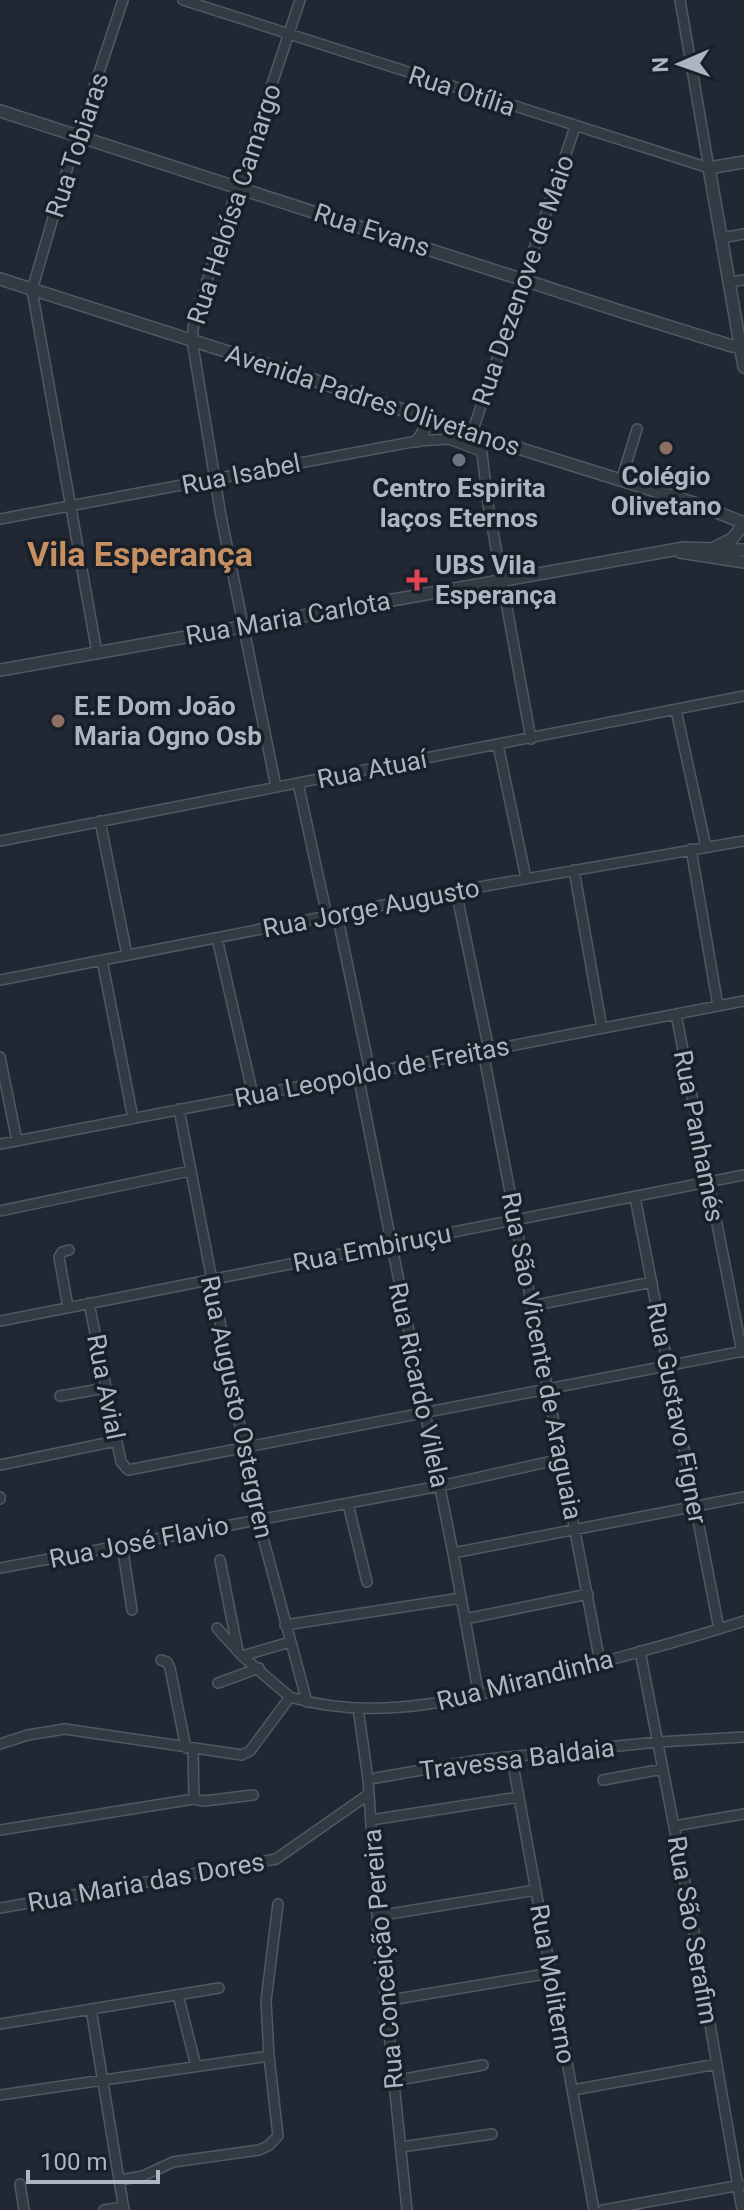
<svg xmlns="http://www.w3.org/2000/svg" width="744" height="2210" font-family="Roboto,sans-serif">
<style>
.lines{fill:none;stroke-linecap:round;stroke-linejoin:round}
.minor-casing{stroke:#515862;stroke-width:12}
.tertiary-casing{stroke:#515862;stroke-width:14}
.minor{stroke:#343a44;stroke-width:9}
.tertiary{stroke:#343a44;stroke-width:11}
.education-dot{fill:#8d6e63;stroke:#191f28;stroke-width:3}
.worship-dot{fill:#6b7280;stroke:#191f28;stroke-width:3}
.health-dot{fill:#e0444e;stroke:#191f28;stroke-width:3}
.labels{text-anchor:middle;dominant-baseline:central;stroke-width:7;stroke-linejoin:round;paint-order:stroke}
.street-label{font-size:26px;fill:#aeb5c1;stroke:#191f28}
.poi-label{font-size:26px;font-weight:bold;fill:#aeb5c1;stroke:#191f28}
.district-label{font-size:34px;font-weight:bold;fill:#c79062;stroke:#191f28}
</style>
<rect width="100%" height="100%" fill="#212833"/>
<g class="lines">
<!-- minor casing -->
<g class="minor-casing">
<path id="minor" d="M183,0L709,168L680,0
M721,238L744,234
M729,282L744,280
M472,433L575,127
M481,445L488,504L531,739
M621,481L637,429
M0,519L417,441L449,439L481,451
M97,653L32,290L69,163L123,0
M676,710L706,847
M498,745L526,878
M298,783L327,916
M276,787L221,516L192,340L194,322L218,246L300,0
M100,821L127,955
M0,841L744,696
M691,849L718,1006
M574,870L602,1028
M456,891L489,1050
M337,914L370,1072
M217,938L253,1095
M102,960L133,1118
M0,980L456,891L744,841
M676,1014L742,1352
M483,1051L600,1662
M0,1057L17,1141
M358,1075L453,1553L479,1696
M179,1109L258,1519L307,1702
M0,1144L744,1001
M635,1197L719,1629
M0,1211L190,1171
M89,1303L121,1462L128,1470L744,1351
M531,1306L652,1282
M68,1307L59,1257L62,1252L69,1250
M0,1321L744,1175
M60,1396L106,1388
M0,1465L116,1441
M0,1497V1499
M348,1504L367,1582
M122,1545L132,1610
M453,1553L744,1497
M220,1560L238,1651
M0,1568L440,1486L561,1459
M465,1619L588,1594
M285,1625L461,1598
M217,1628L242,1656L290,1697
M640,1651L691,1914L742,2210
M242,1656L290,1642
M161,1660L167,1662L170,1668L186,1748
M218,1683L259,1668
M358,1708L368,1779L377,1916L407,2210
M0,1744L28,1735L65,1729L242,1755L250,1751L290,1697C390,1727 494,1691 591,1665C642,1651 693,1638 744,1621
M512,1759L594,2210
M376,1778L479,1760L658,1742L744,1737
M603,1780L663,1769
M194,1799L204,1801L253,1795
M371,1820L519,1797
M674,1826L744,1814
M0,1830L194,1799L193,1750
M0,1908L276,1859L369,1794
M377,1916L536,1890
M178,1995L196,2066
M385,2001L551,1973
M91,2009L124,2210
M0,2024L219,1988
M393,2081L483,2065
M573,2090L717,2064
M0,2095L269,2056
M401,2147L492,2134
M120,2180L143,2176L173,2162L259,2150L268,2146L278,2136L269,2056L266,2001L278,1904
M20,2184L24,2210
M104,2210L123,2207
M603,2210L741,2185"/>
</g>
<!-- tertiary casing -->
<g class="tertiary-casing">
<path id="tertiary" d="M0,111L629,314L732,346L744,347
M744,162L709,168L744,367
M0,279L269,365L483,437L694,503L744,523
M417,441L423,433L426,419
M716,547L732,539L744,524
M680,552L744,562
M0,670L684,548L744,550"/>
</g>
<!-- minor -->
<use href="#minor" class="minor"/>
<!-- tertiary -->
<use href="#tertiary" class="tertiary"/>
</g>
<!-- markers -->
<g class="education-dot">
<circle cx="666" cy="448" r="8"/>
<circle cx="58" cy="721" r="8"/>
</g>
<circle class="worship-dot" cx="459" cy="460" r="8"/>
<path class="health-dot" d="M413 568h8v8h8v8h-8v8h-8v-8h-8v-8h8z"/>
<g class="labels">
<!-- street labels -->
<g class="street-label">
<text transform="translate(462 91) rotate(18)">Rua Otília</text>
<text transform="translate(77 145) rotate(-72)">Rua Tobiaras</text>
<text transform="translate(234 204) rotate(-72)">Rua Heloísa Camargo</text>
<text transform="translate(372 230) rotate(18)">Rua Evans</text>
<text transform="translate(523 280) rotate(-71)">Rua Dezenove de Maio</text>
<text transform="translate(373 400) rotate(18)">Avenida Padres Olivetanos</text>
<text transform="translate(241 474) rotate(-11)">Rua Isabel</text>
<text transform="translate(288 618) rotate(-10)">Rua Maria Carlota</text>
<text transform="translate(372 769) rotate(-11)">Rua Atuaí</text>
<text transform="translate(371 908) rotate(-11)">Rua Jorge Augusto</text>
<text transform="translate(372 1072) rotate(-11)">Rua Leopoldo de Freitas</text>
<text transform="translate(699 1136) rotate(79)">Rua Panhamés</text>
<text transform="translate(372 1248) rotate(-11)">Rua Embiruçu</text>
<text transform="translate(542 1356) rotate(79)">Rua São Vicente de Araguaia</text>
<text transform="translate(419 1385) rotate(78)">Rua Ricardo Vilela</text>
<text transform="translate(106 1387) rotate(79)">Rua Avial</text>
<text transform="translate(237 1407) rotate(78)">Rua Augusto Ostergren</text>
<text transform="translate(677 1413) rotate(79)">Rua Gustavo Figner</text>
<text transform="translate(139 1542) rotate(-11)">Rua José Flavio</text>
<text transform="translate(525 1680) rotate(-14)">Rua Mirandinha</text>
<text transform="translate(517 1759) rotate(-7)">Travessa Baldaia</text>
<text transform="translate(146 1882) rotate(-10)">Rua Maria das Dores</text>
<text transform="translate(693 1930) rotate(80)">Rua São Serafim</text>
<text transform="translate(383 1959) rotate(-95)">Rua Conceição Pereira</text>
<text transform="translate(553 1984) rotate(80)">Rua Moliterno</text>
</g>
<!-- poi labels -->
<g class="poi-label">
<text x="666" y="476">Colégio<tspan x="666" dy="30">Olivetano</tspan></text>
<text x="459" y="488">Centro Espirita<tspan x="459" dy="30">laços Eternos</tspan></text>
<text x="435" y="565" text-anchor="start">UBS Vila<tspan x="435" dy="30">Esperança</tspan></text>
<text x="74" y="706" text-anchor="start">E.E Dom João<tspan x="74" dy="30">Maria Ogno Osb</tspan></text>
</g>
<!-- district labels -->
<g class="district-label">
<text x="140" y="554">Vila Esperança</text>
</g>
</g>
<!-- north arrow -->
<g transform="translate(680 64) rotate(268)" stroke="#191f28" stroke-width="6" paint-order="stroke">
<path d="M0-6L14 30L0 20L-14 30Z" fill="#aeb5c1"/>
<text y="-12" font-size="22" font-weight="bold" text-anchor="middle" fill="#aeb5c1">N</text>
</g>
<!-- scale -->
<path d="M28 2170v12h130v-12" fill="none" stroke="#aeb5c1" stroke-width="4"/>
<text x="40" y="2170" font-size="24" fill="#aeb5c1" stroke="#191f28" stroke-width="6" paint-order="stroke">100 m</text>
</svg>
